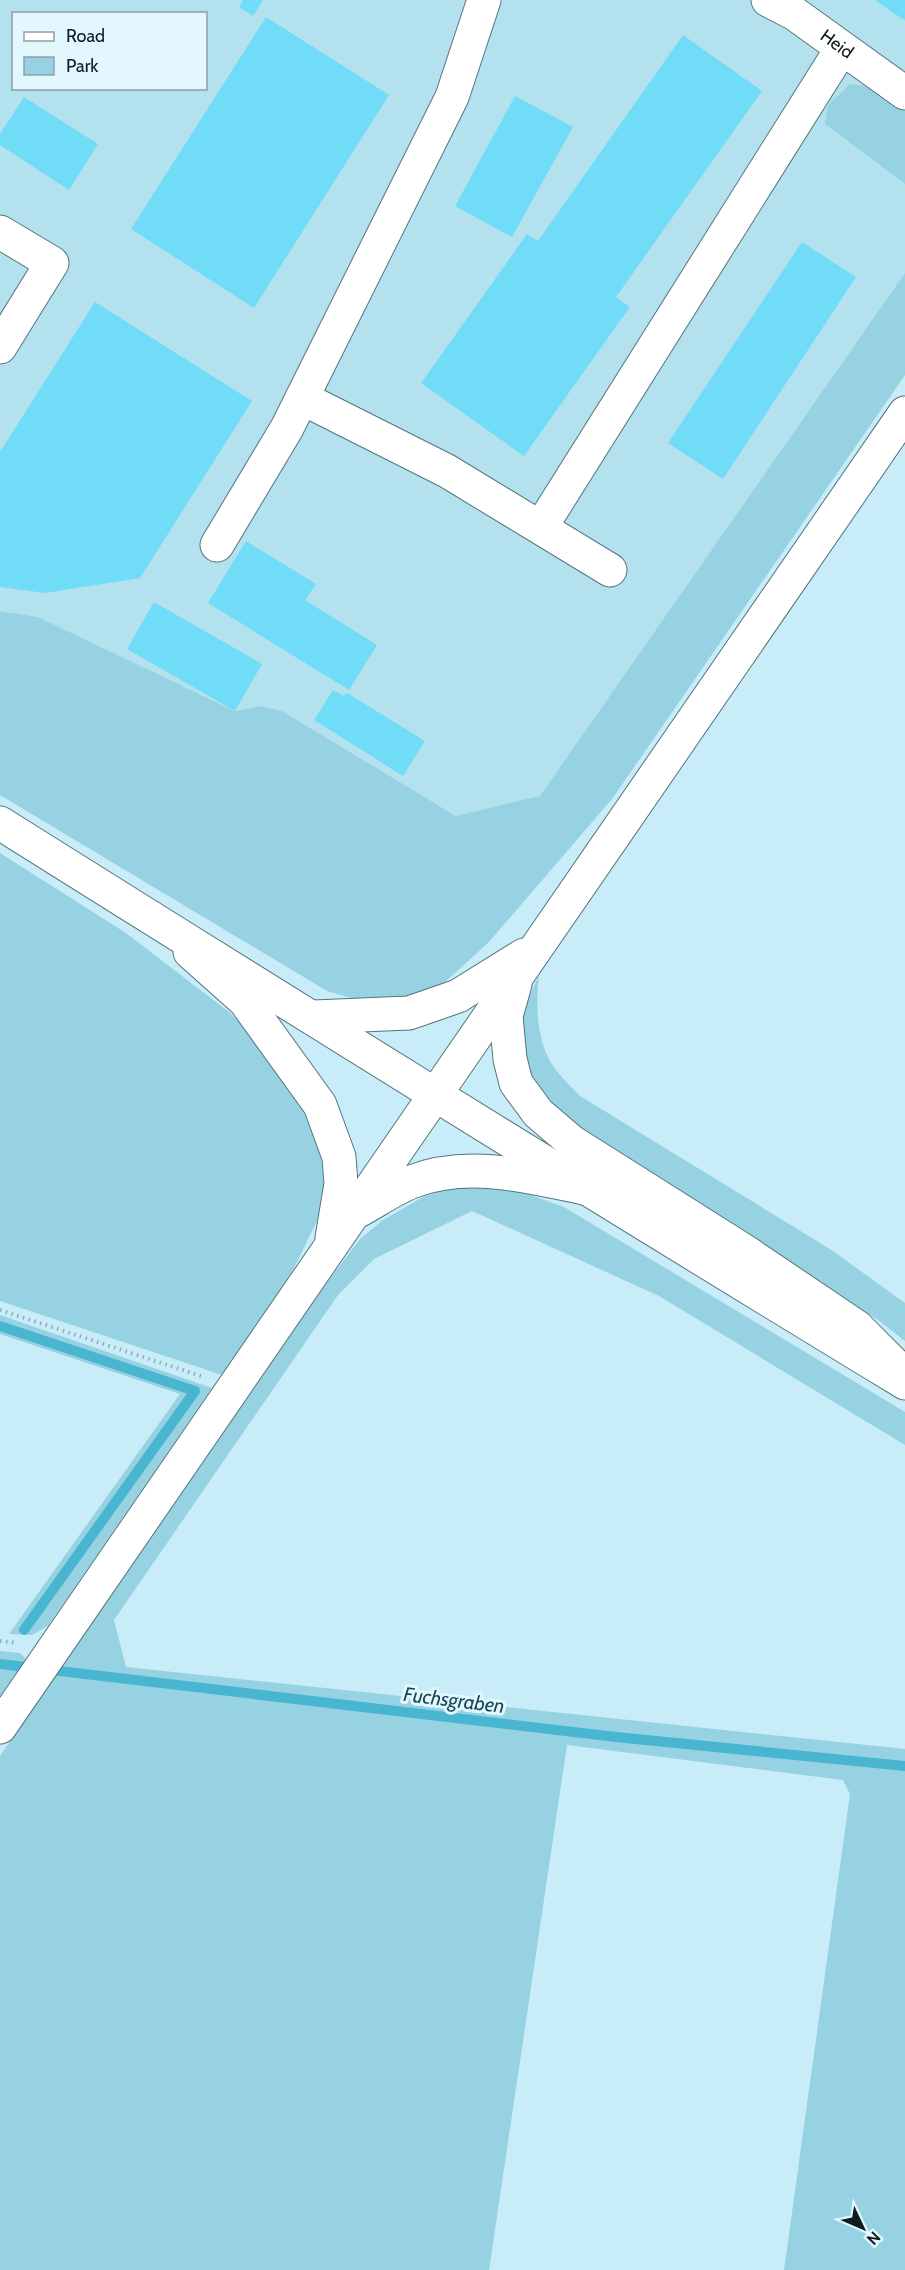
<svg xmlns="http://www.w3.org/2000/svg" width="905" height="2270" font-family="Cabin,sans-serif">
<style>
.built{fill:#b4e1ee;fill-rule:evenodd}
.green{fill:#97d2e2}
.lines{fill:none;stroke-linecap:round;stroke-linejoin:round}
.stream{stroke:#48b6d0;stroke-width:10}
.building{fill:#71dcf7}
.minor-casing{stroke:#53757e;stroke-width:35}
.major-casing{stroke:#53757e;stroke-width:35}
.path{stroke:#8fadb6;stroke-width:4;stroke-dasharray:1.5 4.5;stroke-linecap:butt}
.minor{stroke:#fff;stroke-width:33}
.major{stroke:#fff;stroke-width:33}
.labels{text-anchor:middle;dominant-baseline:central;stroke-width:6;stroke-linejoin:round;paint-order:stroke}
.street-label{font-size:18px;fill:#0e1c1f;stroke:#e2f8fe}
.water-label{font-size:20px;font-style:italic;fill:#184854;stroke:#e2f8fe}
</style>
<rect width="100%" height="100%" fill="#c8edf8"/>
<!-- built -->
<path class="built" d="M0,0H905V375L612,799L456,816L282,711L261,706L235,711L38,617L0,611ZM14,14H206V88H14Z"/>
<!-- green -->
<path class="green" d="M850,84L868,86L905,111V184L825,124L828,105Z
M905,273V375L612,799L489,942L444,983L397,1003L376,1005L327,991L0,795V611L38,617L235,711L261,706L282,711L456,816L540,796Z
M0,853L126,933L229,1012L263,1046L313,1115L321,1152L324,1186L317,1221L292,1272L222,1375L0,1301Z
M539,975C536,1002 536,1034 549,1059C556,1073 570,1085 580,1096L830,1249L905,1303V1341L878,1320L562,1119L529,1080L519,1019Z
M468,1184L511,1188L564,1207L905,1412V1445L659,1296L472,1211L374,1259L338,1295L114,1620L126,1667L905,1749V2270H784L850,1794L843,1780L567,1745L489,2270H0V1756L285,1338L360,1239L383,1220L425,1196Z
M0,1315L212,1388L48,1626L32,1635L9,1634L180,1394L0,1334Z
M0,1651L20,1653L26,1659L0,1696Z"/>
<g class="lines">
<!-- stream -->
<path class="stream" d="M0,1326L195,1391L24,1630
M0,1664L616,1737L905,1766"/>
</g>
<!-- building -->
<path class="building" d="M243,0H263L253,16L239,7Z
M875,0H905V20L901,18Z
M266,17L389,95L254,308L131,229Z
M683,35L762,91L616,297L630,307L524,456L421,383L527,234L538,241Z
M515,96L573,127L512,237L455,206Z
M24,97L98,144L69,190L0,145V134Z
M802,242L856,277L723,479L668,443Z
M95,302L252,401L140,578L45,593L0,587V452Z
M246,541L316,584L305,600L377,645L349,690L208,603Z
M154,602L262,664L235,711L127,649Z
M333,690L344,696L347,693L425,741L403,776L314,720Z"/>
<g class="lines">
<!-- minor casing -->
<g class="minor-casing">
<g id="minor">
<path id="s1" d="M768,0L795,14L905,93"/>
<path d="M0,232L52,263L0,347"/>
<path d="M302,398L447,471L610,570"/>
<path d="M541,527L842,48"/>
<path d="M217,545L287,428L452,97L484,0"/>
<path d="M190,952L245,1001L320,1105L339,1157L341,1184L332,1238"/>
<path d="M515,984L506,1016L510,1059L516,1083L538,1113L572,1142L746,1252L857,1327L905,1375"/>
<path d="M314,1017L409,1013L458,996L524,955"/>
<path d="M358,1211C375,1202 393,1189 411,1182C468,1160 526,1176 584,1188"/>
<path d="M0,1727C302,1289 602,851 905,413"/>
</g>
</g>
<!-- major casing -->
<g class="major-casing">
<path id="major" d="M0,823C301,1012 602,1199 905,1383"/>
</g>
<!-- path -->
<path class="path" d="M0,1310L201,1376
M0,1641L18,1643"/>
<!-- minor -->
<use href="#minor" class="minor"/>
<!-- major -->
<use href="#major" class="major"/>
</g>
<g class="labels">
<!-- street labels -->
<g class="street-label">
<text stroke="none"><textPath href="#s1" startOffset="82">Heid</textPath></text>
</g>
<!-- water labels -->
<g class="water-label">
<text transform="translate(454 1700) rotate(7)">Fuchsgraben</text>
</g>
</g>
<!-- legend -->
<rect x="12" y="12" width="195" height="78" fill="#e2f8fe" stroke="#8da0a5" stroke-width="1.5"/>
<rect x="24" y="32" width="30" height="9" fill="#ffffff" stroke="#8da0a5" stroke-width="1.5"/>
<text x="66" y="42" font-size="18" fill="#0e1c1f">Road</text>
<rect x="24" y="57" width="30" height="18" fill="#97d2e2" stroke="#8da0a5" stroke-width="1.5"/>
<text x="66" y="72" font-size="18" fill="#0e1c1f">Park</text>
<!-- north arrow -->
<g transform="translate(863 2228) rotate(134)" stroke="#e2f8fe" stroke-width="4.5" paint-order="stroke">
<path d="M0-4.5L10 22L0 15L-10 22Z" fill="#0e1c1f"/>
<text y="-9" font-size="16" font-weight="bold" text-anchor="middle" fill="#0e1c1f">N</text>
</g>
</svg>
